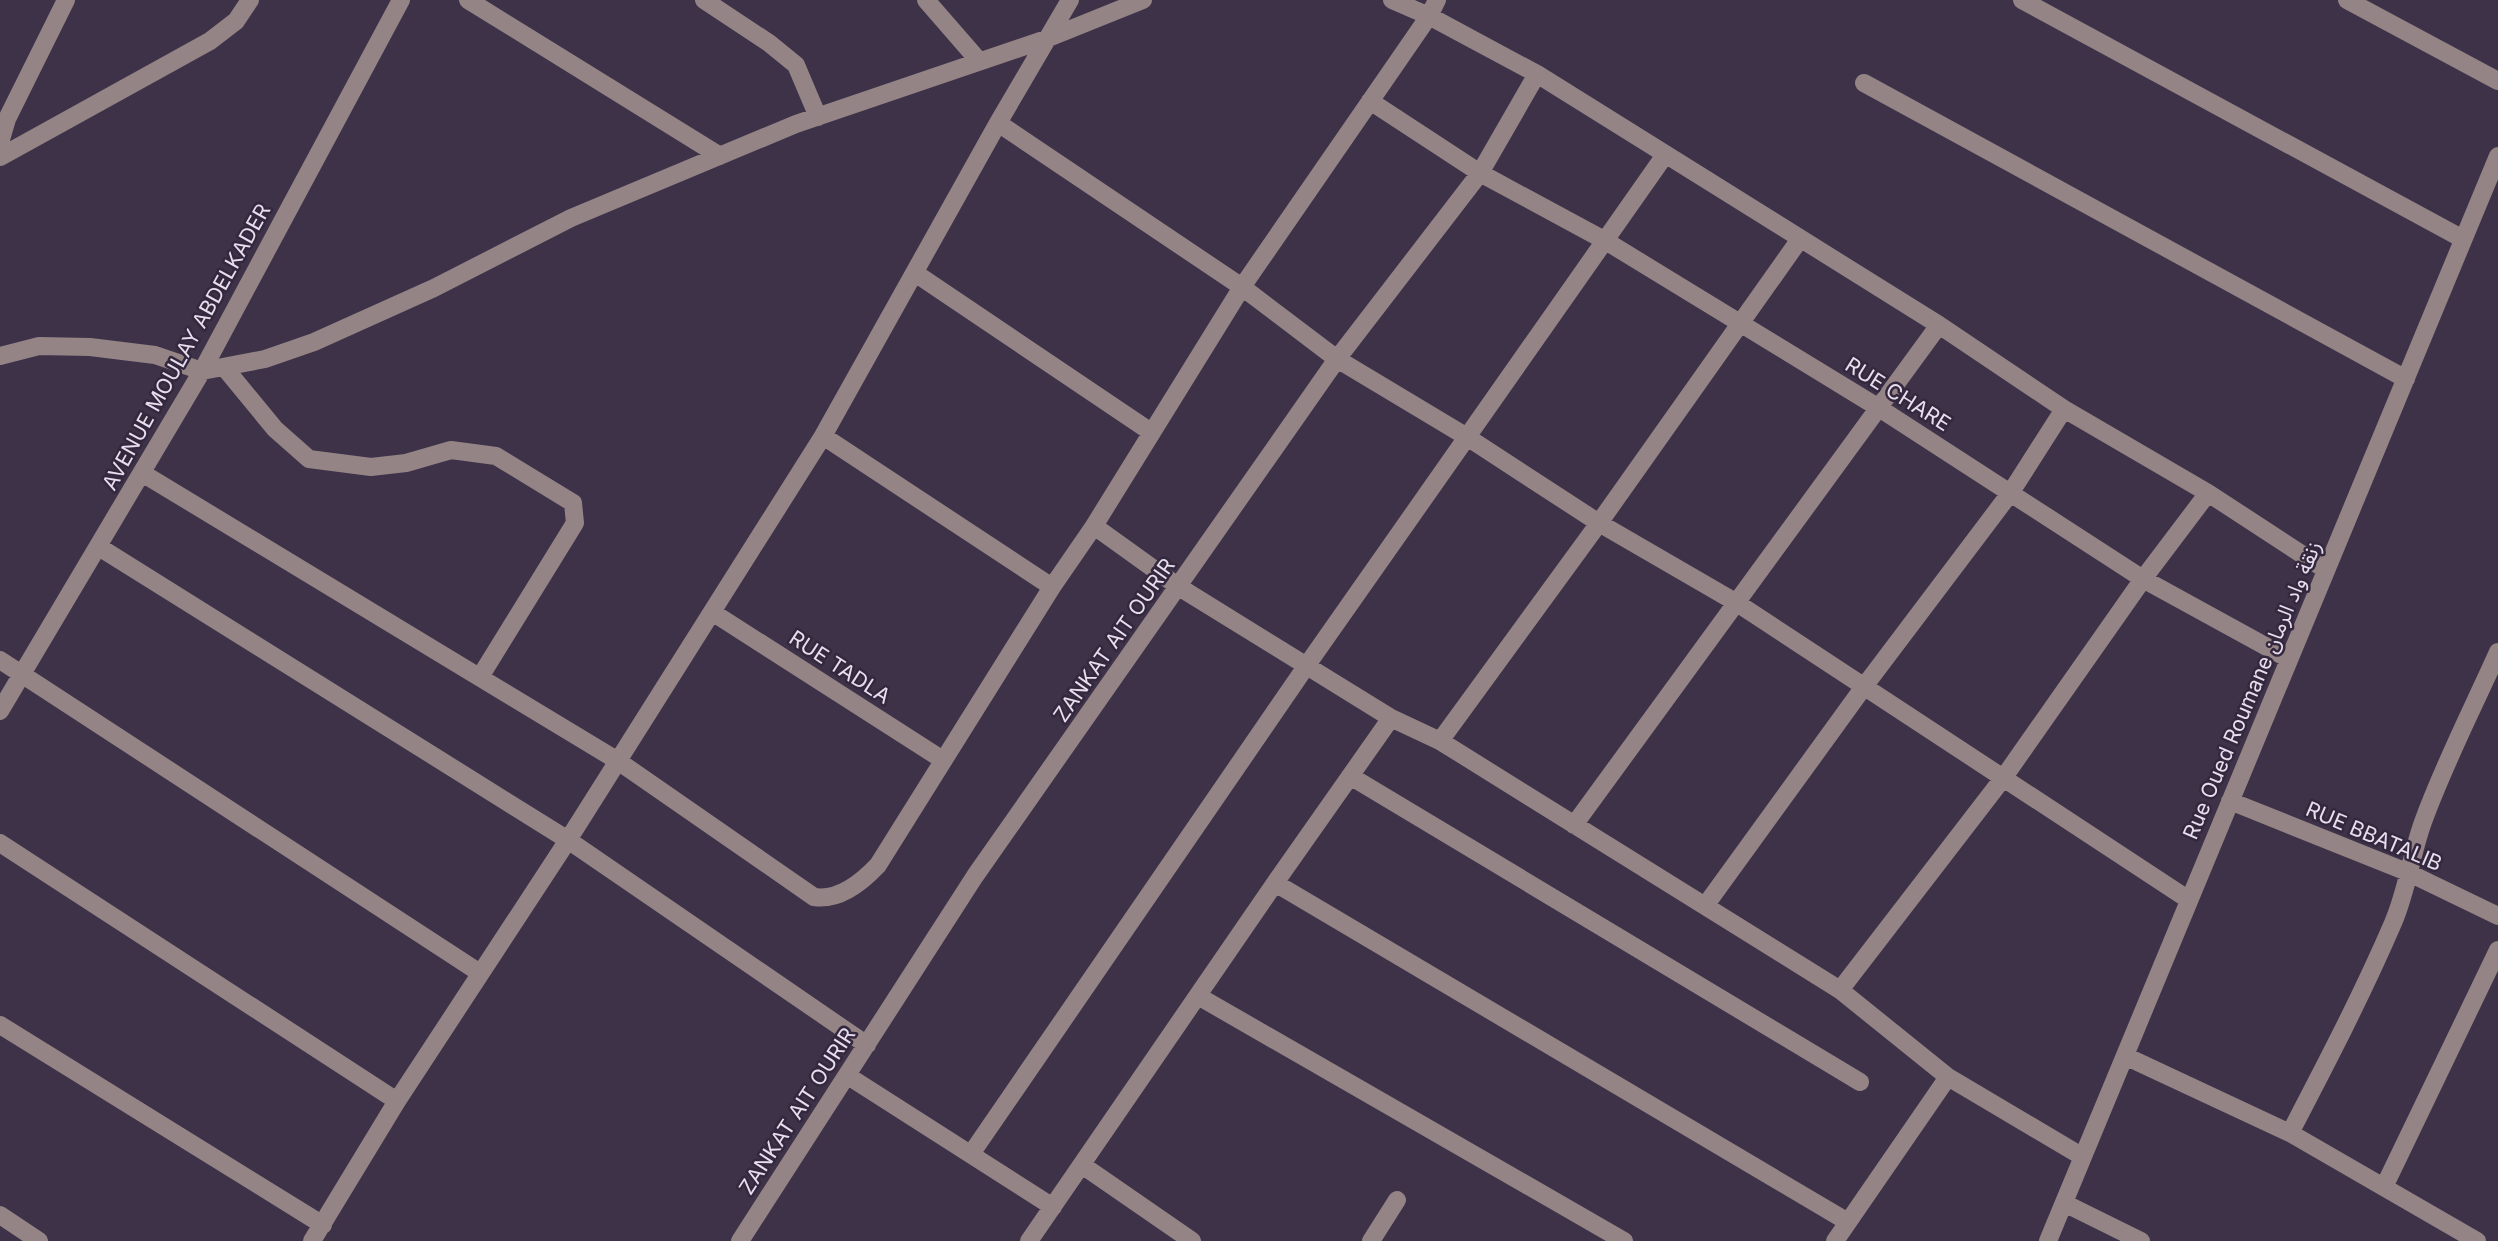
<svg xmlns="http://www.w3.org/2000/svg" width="2498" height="1241" font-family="Inter,'Noto Sans Arabic',sans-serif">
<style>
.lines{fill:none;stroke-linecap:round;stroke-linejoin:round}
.minor{stroke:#948485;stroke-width:18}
.labels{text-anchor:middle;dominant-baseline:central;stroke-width:5;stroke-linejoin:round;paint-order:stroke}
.street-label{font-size:21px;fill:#e7dfee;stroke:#34283f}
</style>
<rect width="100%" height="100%" fill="#3e3249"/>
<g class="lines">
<!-- minor -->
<path class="minor" d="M468,0L720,156
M704,0L769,43L796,65L818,117
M926,0L979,61
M1392,0L1429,16L1537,74L1939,325L2064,409L2208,493L2326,570
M2022,0L2463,239
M2347,0L2498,81
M1864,83L2406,379
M1370,101L1480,173L1604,240L1879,408L2143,579L2289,659
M998,123L1242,287L1337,359L1467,437L1599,523L1737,603L2189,900
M0,143L7,119L66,0
M0,157L210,41L236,21L250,0
M915,273L1151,432
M0,356L39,346L90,347L155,355L202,371L265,359L314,342L434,288L571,218L796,124L1046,39L1143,0
M224,367L275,429L309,459L371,467L406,463L451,450L496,456L573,503L575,523L480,677
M823,436L1052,587
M142,473L618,761L814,897C839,901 862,882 878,865L1052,587L1094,526L1242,287L1429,16L1437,0
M1094,526L1179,587L1391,718L1440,741L1840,990L1948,1077L2083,1157
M99,547L568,840L867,1045
M712,612L943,760
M0,660L480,973
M0,711L202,371L401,0
M1440,741L1599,523L1800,239
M1350,776L1860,1082
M2230,801L2407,872L2498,916
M1574,825L1939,325
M0,843L397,1101
M1275,883L1848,1222
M1705,906L1863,688L2011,492L2064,409
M1840,990L2004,777L2143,579L2208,493
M1198,996L1624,1241
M0,1025L323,1225
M2125,1056L2290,1133L2477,1241
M848,1076L1053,1207
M2290,1133C2326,1064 2362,995 2393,923C2407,891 2411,855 2423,822C2444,764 2473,708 2498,652
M971,1154L1307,665L1665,155
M1082,1165L1192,1241
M2384,1187L2498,950
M2064,1203L2141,1241
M0,1215L39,1241
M312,1241L397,1101L568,840L823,436L998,123L1070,0
M740,1241L975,876L1337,359L1480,173L1537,74
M1029,1241L1275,883L1391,718
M1371,1241L1397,1200
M1835,1241L1948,1077
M2048,1241L2498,156"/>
</g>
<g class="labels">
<!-- street labels -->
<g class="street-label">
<text transform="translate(186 347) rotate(-61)">AVENUE MOULAY ABDELKADER</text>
<text transform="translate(1898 394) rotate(32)">RUE CHARE</text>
<text transform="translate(1114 640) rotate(-55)">ZANKAT AIT OURIR</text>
<text transform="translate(840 667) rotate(33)">RUE TADLA</text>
<text transform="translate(2252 690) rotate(-67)">Rue Oued Roumane زنقة واد الرمان</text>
<text transform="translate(2374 836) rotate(23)">RUE BBATALIB</text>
<text transform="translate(797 1111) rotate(-57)">ZANKAT AIT OURIR</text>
</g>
</g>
</svg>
